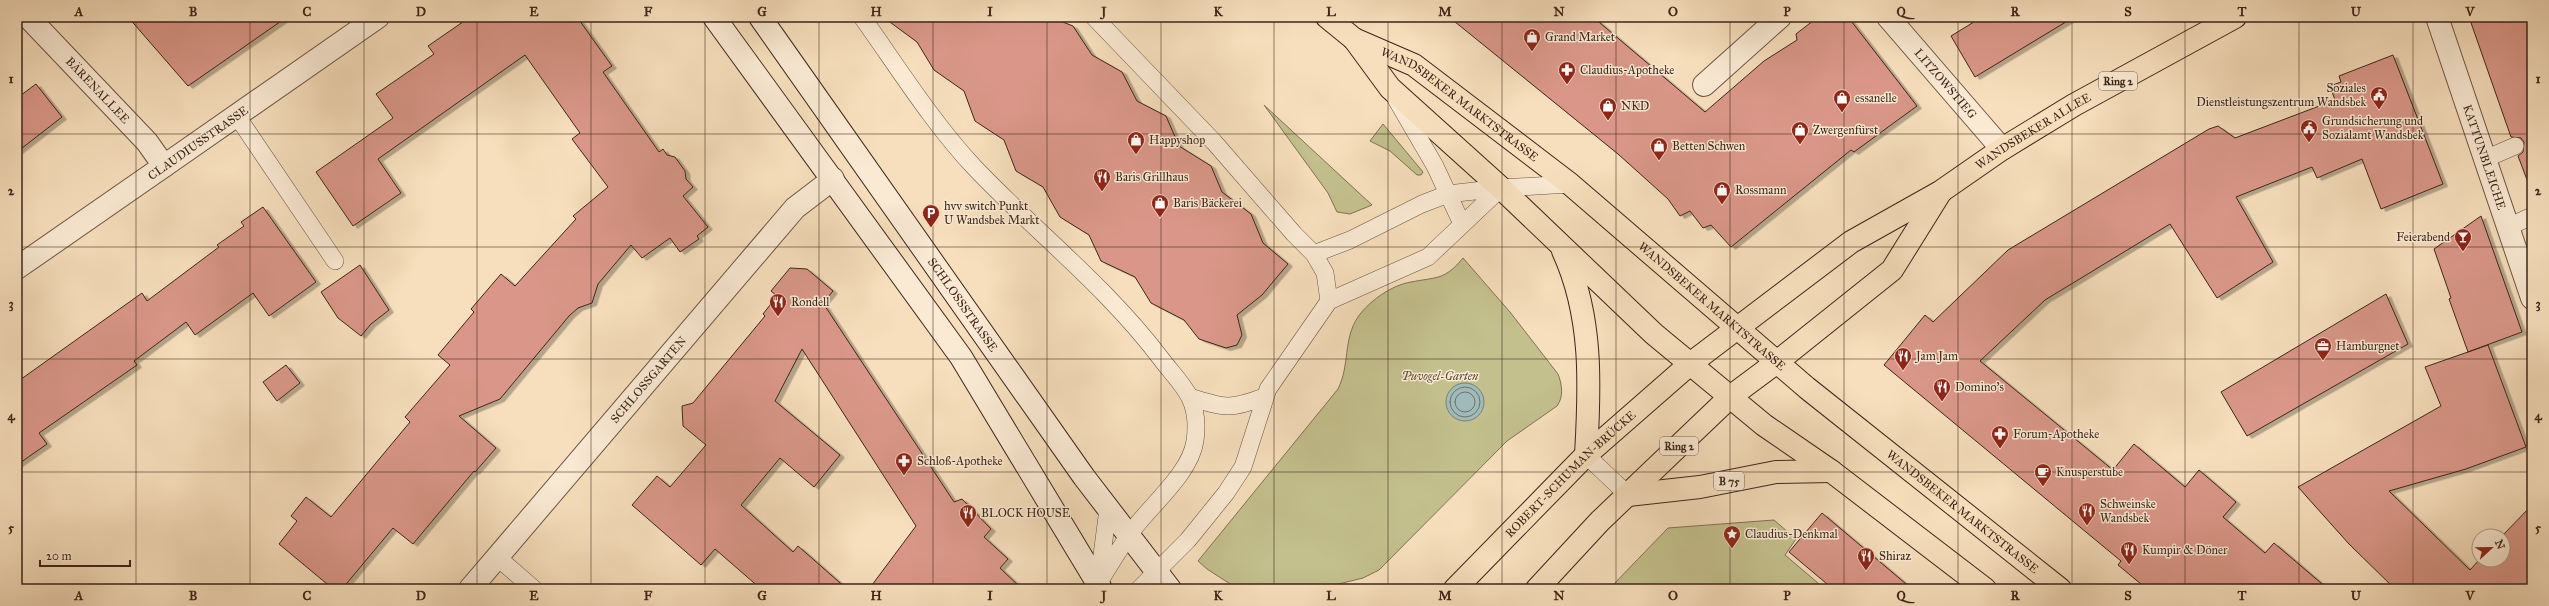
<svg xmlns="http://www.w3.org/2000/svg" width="2549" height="606" font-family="'IM FELL Great Primer',serif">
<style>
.green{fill:#c3c08d;stroke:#807254}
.water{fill:#9fbbb9;stroke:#787f79}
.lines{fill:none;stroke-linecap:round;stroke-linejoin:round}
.shore{stroke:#6e706a;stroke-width:1}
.building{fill:#da9789;stroke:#3d251a;filter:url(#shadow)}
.service-casing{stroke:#6c5443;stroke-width:18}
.minor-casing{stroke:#6c5443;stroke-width:24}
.tertiary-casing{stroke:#6c5443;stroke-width:24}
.secondary-casing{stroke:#3d251a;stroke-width:24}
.primary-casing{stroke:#3d251a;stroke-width:24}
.service{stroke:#faead4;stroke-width:17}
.minor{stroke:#faead4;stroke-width:22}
.tertiary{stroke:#faead4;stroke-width:22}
.secondary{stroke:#faead4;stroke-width:22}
.primary{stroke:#f7dfbd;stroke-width:22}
.grid{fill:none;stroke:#3d251a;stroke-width:1;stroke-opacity:0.55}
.labels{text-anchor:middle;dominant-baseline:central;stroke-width:3;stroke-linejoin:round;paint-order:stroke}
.shield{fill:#faead4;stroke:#766052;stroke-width:1}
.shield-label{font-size:11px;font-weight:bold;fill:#3d251a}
.poi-label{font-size:12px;fill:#3d251a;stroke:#faead4;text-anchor:start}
.street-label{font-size:12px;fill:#3d251a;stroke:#faead4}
.park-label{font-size:12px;font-style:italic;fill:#5e4c37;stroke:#faead4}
.neatline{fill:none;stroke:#3d251a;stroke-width:1.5}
.grid-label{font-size:13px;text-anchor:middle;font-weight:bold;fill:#3d251a}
</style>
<defs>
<filter id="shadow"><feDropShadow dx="4.5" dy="2.5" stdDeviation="0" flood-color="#0004"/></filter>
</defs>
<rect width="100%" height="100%" fill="#f7dfbd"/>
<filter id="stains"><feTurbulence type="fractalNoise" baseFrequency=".005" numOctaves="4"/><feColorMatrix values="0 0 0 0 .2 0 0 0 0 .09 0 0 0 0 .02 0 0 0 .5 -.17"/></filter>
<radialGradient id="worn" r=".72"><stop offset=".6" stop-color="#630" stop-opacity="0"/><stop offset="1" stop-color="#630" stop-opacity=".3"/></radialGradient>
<!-- green -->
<path class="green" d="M1264,105L1372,205L1350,214L1337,212L1328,193Z
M1383,124L1423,172L1421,175H1417L1390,151L1370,141Z
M1463,258L1510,312L1558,374C1562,384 1564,397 1557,406L1507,441L1379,570L1363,578L1318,589H1238L1207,569L1198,561L1338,389C1350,365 1343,339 1358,317C1369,301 1392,285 1411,282C1437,277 1445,280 1463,258Z
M1774,520L1796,539L1785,555L1825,589H1615L1612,586L1668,528Z"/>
<!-- water -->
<path class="water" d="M1446 402a19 19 0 1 1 38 0a19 19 0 1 1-38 0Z"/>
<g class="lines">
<!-- shore -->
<path class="shore" d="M1450 402a15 15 0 1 1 30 0a15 15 0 1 1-30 0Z
M1455 402a10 10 0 1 1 20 0a10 10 0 1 1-20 0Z"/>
</g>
<!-- building -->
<path class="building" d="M128,17H287L188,86Z
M470,17H577L612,66L603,72L659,152L663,149L667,155L675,157L685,171L686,179L693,187L683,196L708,227L697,236L699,239L680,252L670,238L642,258L631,245L598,284L592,303L578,308L569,316L500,399L459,416L496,448L475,472L474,471L413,544L393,528L342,589H333L279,544L297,521L291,516L306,497L331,517L410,422L405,417L450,365L438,355L474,312L471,309L501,274L515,286L576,219L573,216L608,187L572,139L580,133L525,55L378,159L401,193L353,226L316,172L393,118L376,94L434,54L428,46Z
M883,17H1050L1073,26L1092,55L1122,72L1137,101L1166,116L1179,146L1211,166L1222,192L1251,214L1263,243L1288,264L1262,295L1237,315L1242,335L1237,345L1226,348L1199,339L1184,320L1151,303L1135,277L1101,261L1089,235L1060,217L1043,187L1016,171L1004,140L975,121L964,91L934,70L917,42Z
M1449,17H1593L1705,112L1764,61L1797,40L1796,34L1818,17H1848L1917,106L1854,152L1851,150L1731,247L1711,225L1703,228L1690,211L1680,216L1668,199L1618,154Z
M1982,17H2074L1975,77L1951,36Z
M2469,17H2532V185H2529L2518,156L2523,152L2524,142L2521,138L2511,137Z
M2393,55L2443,184L2381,209L2362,159L2317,178L2312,167L2236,197L2273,262L2217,298L2170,224L2045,300L1980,361L2113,470L2134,444L2185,487L2199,470L2236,502L2223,517L2265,553L2274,543L2328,589H2147L2118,565L2121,561L1884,365L1925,315L1933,322L2008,250L2209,129L2218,126L2235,138L2335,100L2330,86L2341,82L2339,76Z
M36,84L62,117L17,152V98Z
M263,207L316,282L269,316L253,293L195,335L186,322L134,361L137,365L39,433L47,444L17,465V382L142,293L147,301L219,247L217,245L244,226L241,222Z
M2481,216L2522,332L2468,352L2449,299L2451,298L2434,249Z
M360,265L389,310L371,324L361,336L338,318L321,292Z
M790,268L807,269L833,291L823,303L954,502L962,499L991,529L984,537L1008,559L1000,568L1022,589H869L916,526L802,349L775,401L840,455L814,487L780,458L741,505L793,552L798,546L847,589H761L715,549L701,565L632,505L657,476L670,487L706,445L683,426L682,406L693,403L765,316L763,314L777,296L771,291Z
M2386,294L2408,344L2247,436L2221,392Z
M2488,345L2526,447L2466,469L2389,491L2470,570L2479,560H2503L2502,536L2532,505V589H2395L2349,544L2298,487L2441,406L2425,367Z
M286,365L300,383L277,401L263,382Z
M1822,513L1886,567L1912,589H1833L1789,552Z"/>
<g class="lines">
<!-- service casing -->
<g class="service-casing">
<path id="service" d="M862,17C897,66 934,125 975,168C1037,233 1108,288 1162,360C1171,372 1184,385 1190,398C1197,412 1197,426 1195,441C1190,475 1148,507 1129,535C1118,551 1108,568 1098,584
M1094,17L1214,142L1294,234L1314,254L1325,273L1329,301
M1396,99L1435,166L1462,224
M237,116L335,261
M2485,159L2515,146
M2508,227L2532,216
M1314,254L1350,240L1422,204L1448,194L1501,188L1570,184
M1190,397C1224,408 1230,410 1264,397
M1586,455L1628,495
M497,557L534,589
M1099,578L1108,509
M1139,589L1188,540L1226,493L1243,467L1268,389L1329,301L1428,257L1501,188"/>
</g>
<!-- minor casing -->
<g class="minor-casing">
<g id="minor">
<path id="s1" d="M1888,17L2002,149"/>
<path d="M1704,85L1780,17"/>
<path d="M17,268L164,166"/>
<path id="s2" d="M470,589L795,208L833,179"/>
</g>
</g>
<!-- tertiary casing -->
<g class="tertiary-casing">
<g id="tertiary">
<path id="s3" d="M28,17L147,142L164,166L378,17"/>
<path id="s4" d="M2437,17L2532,298"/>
</g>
</g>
<!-- secondary casing -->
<g class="secondary-casing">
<g id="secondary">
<path d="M714,17L961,357L1101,589"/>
<path id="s5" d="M760,17L1084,477L1170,589"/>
</g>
</g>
<!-- primary casing -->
<g class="primary-casing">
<g id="primary">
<path d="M1327,17L1354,39L1390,88L1501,188L1654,334L1764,425L1831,471L1985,589"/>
<path id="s6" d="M1354,39L1414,65L1570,184L1807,388L2060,589"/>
<path d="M1563,251C1593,316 1590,386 1586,455"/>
<path d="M1628,495L1700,487L1776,472L1831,471"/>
<path id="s7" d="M1455,589L1586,455L1690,364L1851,242L1940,192L2002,149L2074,105L2235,17"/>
<path d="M1537,589L1600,521L1730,397L1777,362L1892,270L1940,193"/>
</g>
</g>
<!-- service -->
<use href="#service" class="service"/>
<!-- minor -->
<use href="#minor" class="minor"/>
<!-- tertiary -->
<use href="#tertiary" class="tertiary"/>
<!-- secondary -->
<use href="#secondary" class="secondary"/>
<!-- primary -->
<use href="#primary" class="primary"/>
</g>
<!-- grid -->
<path class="grid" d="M136,17V589M250,17V589M364,17V589M477,17V589M591,17V589M705,17V589M819,17V589M933,17V589M1047,17V589M1161,17V589M1274,17V589M1388,17V589M1502,17V589M1616,17V589M1730,17V589M1844,17V589M1958,17V589M2072,17V589M2185,17V589M2299,17V589M2413,17V589M17,134H2532M17,247H2532M17,359H2532M17,472H2532"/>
<!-- icons -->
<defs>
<g id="shop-pin" transform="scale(0.9)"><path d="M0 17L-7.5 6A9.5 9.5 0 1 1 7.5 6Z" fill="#8f2418" stroke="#faead4"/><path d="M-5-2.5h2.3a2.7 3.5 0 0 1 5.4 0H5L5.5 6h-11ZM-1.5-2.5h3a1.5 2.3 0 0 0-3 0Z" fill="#fff"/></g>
<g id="pharmacy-pin" transform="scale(0.9)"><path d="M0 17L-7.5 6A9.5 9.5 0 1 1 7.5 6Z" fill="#8f2418" stroke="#faead4"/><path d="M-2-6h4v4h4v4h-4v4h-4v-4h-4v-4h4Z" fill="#fff"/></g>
<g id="civic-pin" transform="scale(0.9)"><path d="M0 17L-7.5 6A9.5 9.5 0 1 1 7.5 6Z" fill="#8f2418" stroke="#faead4"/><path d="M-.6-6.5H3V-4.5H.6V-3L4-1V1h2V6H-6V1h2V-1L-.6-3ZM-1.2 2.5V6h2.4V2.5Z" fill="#fff"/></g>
<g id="restaurant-pin" transform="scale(0.9)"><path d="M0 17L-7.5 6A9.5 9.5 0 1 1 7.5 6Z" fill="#8f2418" stroke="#faead4"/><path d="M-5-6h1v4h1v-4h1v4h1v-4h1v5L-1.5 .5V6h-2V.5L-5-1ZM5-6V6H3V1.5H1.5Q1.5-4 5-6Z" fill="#fff"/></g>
<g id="parking-pin" transform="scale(0.9)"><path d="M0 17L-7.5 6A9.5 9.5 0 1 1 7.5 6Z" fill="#8f2418" stroke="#faead4"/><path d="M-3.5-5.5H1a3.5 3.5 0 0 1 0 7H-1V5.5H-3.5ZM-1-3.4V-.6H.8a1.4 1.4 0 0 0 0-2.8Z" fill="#fff"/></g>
<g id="bar-pin" transform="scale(0.9)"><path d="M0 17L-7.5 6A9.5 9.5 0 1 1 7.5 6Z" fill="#8f2418" stroke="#faead4"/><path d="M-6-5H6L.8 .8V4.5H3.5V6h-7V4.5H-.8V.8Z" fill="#fff"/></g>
<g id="office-pin" transform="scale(0.9)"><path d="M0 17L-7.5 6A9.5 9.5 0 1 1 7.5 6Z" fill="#8f2418" stroke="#faead4"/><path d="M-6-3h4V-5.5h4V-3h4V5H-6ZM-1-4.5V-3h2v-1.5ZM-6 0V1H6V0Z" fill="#fff"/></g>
<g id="cafe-pin" transform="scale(0.9)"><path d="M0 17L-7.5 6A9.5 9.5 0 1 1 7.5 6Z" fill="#8f2418" stroke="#faead4"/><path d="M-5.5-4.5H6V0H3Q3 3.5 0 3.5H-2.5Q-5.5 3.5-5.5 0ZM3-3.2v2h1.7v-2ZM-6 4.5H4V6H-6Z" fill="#fff"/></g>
<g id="sight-pin" transform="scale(0.9)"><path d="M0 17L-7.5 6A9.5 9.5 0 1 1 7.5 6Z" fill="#8f2418" stroke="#faead4"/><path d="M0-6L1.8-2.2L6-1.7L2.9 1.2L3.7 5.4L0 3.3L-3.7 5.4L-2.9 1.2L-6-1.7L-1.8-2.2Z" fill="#fff"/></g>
</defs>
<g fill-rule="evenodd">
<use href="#shop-pin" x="1532" y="37"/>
<use href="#pharmacy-pin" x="1567" y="70"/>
<use href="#civic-pin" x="2379" y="95"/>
<use href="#shop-pin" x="1842" y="98"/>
<use href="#shop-pin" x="1608" y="106"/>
<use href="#civic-pin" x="2309" y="128"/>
<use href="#shop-pin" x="1800" y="130"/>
<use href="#shop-pin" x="1136" y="140"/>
<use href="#shop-pin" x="1659" y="146"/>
<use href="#restaurant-pin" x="1102" y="177"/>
<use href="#shop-pin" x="1722" y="190"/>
<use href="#shop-pin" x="1160" y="203"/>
<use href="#parking-pin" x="931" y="213"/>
<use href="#bar-pin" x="2463" y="237"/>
<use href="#restaurant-pin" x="778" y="302"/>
<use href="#office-pin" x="2323" y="346"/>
<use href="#restaurant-pin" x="1903" y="356"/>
<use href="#restaurant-pin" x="1942" y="387"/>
<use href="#pharmacy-pin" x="2000" y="434"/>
<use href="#pharmacy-pin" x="904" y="461"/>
<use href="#cafe-pin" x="2043" y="472"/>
<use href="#restaurant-pin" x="2087" y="511"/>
<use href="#restaurant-pin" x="968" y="513"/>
<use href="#sight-pin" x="1732" y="534"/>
<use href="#restaurant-pin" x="2129" y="550"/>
<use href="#restaurant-pin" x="1866" y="556"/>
</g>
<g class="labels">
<!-- shield labels -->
<g class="shield">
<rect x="2099" y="72" width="38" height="18" rx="3"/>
<rect x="1660" y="437" width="38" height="18" rx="3"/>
<rect x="1714" y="472" width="30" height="18" rx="3"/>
</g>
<g class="shield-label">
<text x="2118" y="81">Ring 2</text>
<text x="1679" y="446">Ring 2</text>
<text x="1729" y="481">B 75</text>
</g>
<!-- poi labels -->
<g class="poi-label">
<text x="1545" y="37">Grand Market</text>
<text x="1580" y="70">Claudius-Apotheke</text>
<text x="2366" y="88" text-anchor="end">Soziales<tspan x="2366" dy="14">Dienstleistungszentrum Wandsbek</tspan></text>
<text x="1855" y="98">essanelle</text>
<text x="1621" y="106">NKD</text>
<text x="2322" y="121">Grundsicherung und<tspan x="2322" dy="14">Sozialamt Wandsbek</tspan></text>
<text x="1813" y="130">Zwergenfürst</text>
<text x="1149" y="140">Happyshop</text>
<text x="1672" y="146">Betten Schwen</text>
<text x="1115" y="177">Baris Grillhaus</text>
<text x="1735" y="190">Rossmann</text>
<text x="1173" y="203">Baris Bäckerei</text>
<text x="944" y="206">hvv switch Punkt<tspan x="944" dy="14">U Wandsbek Markt</tspan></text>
<text x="2450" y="237" text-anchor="end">Feierabend</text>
<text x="791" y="302">Rondell</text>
<text x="2336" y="346">Hamburgnet</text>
<text x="1916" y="356">Jam Jam</text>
<text x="1955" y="387">Domino's</text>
<text x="2013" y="434">Forum-Apotheke</text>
<text x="917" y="461">Schloß-Apotheke</text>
<text x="2056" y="472">Knusperstube</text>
<text x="2100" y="504">Schweinske<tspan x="2100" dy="14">Wandsbek</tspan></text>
<text x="981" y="513">BLOCK HOUSE</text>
<text x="1745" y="534">Claudius-Denkmal</text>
<text x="2142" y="550">Kumpir &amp; Döner</text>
<text x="1879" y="556">Shiraz</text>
</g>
<!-- street labels -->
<g class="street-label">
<text stroke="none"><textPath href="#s1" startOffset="88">LITZOWSTIEG</textPath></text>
<text stroke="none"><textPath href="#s3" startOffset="101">BÄRENALLEE</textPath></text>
<text stroke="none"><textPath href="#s6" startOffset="125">WANDSBEKER MARKTSTRASSE</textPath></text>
<text stroke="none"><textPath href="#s7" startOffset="741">WANDSBEKER ALLEE</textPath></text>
<text transform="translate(198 143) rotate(-35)">CLAUDIUSSTRASSE</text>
<text stroke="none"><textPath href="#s4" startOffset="148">KATTUNBLEICHE</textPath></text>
<text stroke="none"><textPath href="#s5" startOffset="352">SCHLOSSSTRASSE</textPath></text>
<text stroke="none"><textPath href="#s6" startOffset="449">WANDSBEKER MARKTSTRASSE</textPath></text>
<text stroke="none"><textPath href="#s2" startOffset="275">SCHLOSSGARTEN</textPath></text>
<text stroke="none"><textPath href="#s7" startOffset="163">ROBERT-SCHUMAN-BRÜCKE</textPath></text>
<text stroke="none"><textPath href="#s6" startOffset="773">WANDSBEKER MARKTSTRASSE</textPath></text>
</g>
<!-- park labels -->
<g class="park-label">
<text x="1440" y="376">Puvogel-Garten</text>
</g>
</g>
<!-- margin -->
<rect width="2549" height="606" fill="none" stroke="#f7dfbd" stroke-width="44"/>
<!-- north arrow -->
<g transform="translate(2491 548) rotate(68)"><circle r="19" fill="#faead4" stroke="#ae9b8a"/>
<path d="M0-3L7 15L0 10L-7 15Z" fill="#8f2418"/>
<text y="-6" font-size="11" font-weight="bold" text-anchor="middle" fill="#3d251a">N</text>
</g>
<!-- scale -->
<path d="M40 560v6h90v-6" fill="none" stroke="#3d251a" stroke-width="2"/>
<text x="46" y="560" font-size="12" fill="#3d251a" stroke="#faead4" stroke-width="3" paint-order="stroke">20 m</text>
<rect x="22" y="22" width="2505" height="562" class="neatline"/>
<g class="grid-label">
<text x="79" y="16">A</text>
<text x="193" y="16">B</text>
<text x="307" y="16">C</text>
<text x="421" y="16">D</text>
<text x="534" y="16">E</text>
<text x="648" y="16">F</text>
<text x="762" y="16">G</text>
<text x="876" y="16">H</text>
<text x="990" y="16">I</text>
<text x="1104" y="16">J</text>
<text x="1218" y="16">K</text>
<text x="1331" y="16">L</text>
<text x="1445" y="16">M</text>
<text x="1559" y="16">N</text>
<text x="1673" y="16">O</text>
<text x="1787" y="16">P</text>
<text x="1901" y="16">Q</text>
<text x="2015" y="16">R</text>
<text x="2128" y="16">S</text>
<text x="2242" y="16">T</text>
<text x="2356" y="16">U</text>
<text x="2470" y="16">V</text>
<text x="11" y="83">1</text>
<text x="2538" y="83">1</text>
<text x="11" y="195">2</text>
<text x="2538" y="195">2</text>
<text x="11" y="308">3</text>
<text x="2538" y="308">3</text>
<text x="11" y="420">4</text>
<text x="2538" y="420">4</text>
<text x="11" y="532">5</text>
<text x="2538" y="532">5</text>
<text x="79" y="600">A</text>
<text x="193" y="600">B</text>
<text x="307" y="600">C</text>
<text x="421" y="600">D</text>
<text x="534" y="600">E</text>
<text x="648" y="600">F</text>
<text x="762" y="600">G</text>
<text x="876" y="600">H</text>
<text x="990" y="600">I</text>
<text x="1104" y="600">J</text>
<text x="1218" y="600">K</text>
<text x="1331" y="600">L</text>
<text x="1445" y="600">M</text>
<text x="1559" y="600">N</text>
<text x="1673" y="600">O</text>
<text x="1787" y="600">P</text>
<text x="1901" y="600">Q</text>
<text x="2015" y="600">R</text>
<text x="2128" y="600">S</text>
<text x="2242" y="600">T</text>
<text x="2356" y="600">U</text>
<text x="2470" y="600">V</text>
</g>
<rect width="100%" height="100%" filter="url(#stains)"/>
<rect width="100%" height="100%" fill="url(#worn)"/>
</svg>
